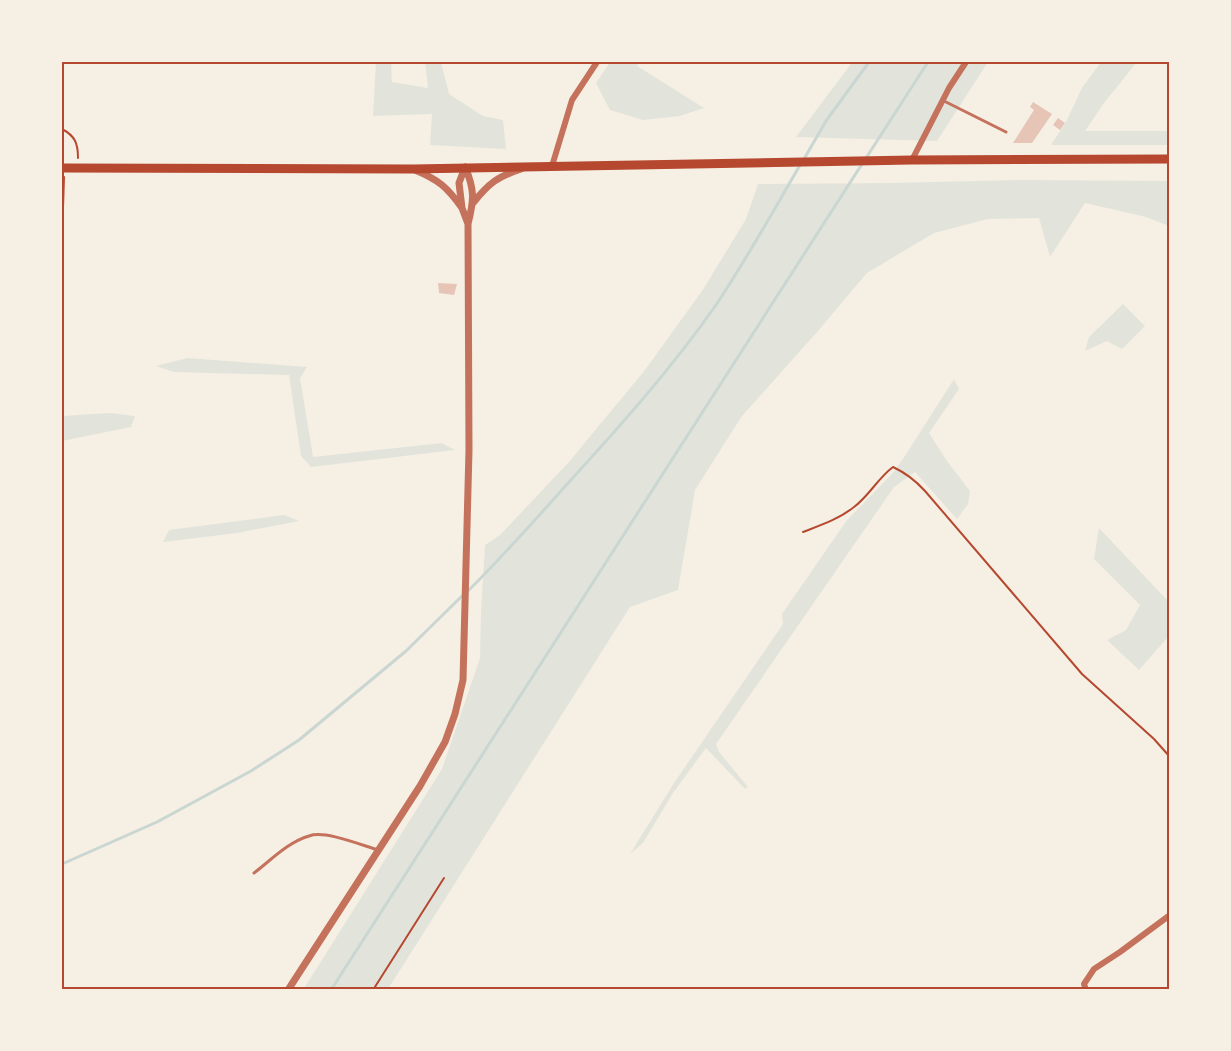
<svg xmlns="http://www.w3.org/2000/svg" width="1231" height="1051" font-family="'Open Sans',sans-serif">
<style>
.green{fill:#e2e4dc}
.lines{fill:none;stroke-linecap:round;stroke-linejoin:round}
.stream{stroke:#c9d6d2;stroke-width:3}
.building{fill:#e6c5b7}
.path{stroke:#b5482f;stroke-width:2}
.service{stroke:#c5725c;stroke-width:3}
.minor{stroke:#c5725c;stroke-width:6}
.tertiary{stroke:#c5725c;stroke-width:7}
.primary{stroke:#b5482f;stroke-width:9}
.neatline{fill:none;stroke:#b5482f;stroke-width:2}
</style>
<rect width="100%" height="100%" fill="#f6efe4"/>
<!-- green -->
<path class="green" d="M376,62H391L392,82L428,88L425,62H441L449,94L483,116L503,120L506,149L430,145L432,114L373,116Z
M610,62H639L637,66L704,108L680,116L643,120L610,110L596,83Z
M852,62H988L937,141L796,137L848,68Z
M1101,62H1137L1104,103L1085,131H1169V145H1051L1066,122L1082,88Z
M1022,180L1169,181V226L1146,217L1085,203L1050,257L1039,218L988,219L934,233L867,273L818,331L742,416L695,490L678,590L630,607L388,989L303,990L442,769L480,658L481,611L485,545L500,535L568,463L645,370L704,288L746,219L758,184L890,183Z
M1123,304L1145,326L1122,349L1107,341L1085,351L1089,337Z
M187,358L307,367L300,378L313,457L442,443L455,450L311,467L301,456L289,375L174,372L156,366Z
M954,379L959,389L929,433L947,461L970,491L968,504L957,519L915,472L894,487L716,744L719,752L748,787L745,789L706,748L673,793L643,843L630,854L674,783L783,624L782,614L847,520L891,475L903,459Z
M110,413L135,416L131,427L62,441V416Z
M284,515L299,521L237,533L163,542L169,530Z
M1099,528L1169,602V636L1139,670L1107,640L1126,630L1140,605L1094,559Z"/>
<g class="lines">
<!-- stream -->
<path class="stream" d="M866,158L928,62
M804,159L826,121L869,62
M468,591C503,556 537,518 570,481C621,425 672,368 716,305C746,260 773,212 800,165
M62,864L157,822L251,771L299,740L406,651L463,595
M331,990L862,164"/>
</g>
<!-- building -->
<path class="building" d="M1033,102L1052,114L1032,143H1013L1034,110L1030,107Z
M1058,118L1065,123L1060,130L1053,125Z
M438,283L457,284L454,295L439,293Z"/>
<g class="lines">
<!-- path -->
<path class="path" d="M62,129C75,136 78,143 78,158
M62,239L64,177
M803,532C821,525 839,519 854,507C869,496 878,478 893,467C906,473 915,480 925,491L1082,674L1154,739L1170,757
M373,990L444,878"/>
<!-- service -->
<path class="service" d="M944,101L1006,132
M254,873C270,861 288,842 309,836C325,830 361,845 378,850"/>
<!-- minor -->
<path class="minor" d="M912,160L949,88L966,62
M552,166L572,100L597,62
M1086,990L1084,984L1094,969L1120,952L1170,915"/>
<!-- tertiary -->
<path class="tertiary" d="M465,167L459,183L462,208L468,224
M415,170C439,180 447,187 462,208
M473,203C489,183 497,177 521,169
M288,990L420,786L445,742L455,714L463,680L469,450L468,224C474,200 475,190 465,167"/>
<!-- primary -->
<path class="primary" d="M62,168L413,169L912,160L1170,159"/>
</g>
<!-- border -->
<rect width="1231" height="1051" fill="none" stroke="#f6efe4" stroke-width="126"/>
<rect x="63" y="63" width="1105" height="925" class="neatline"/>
</svg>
